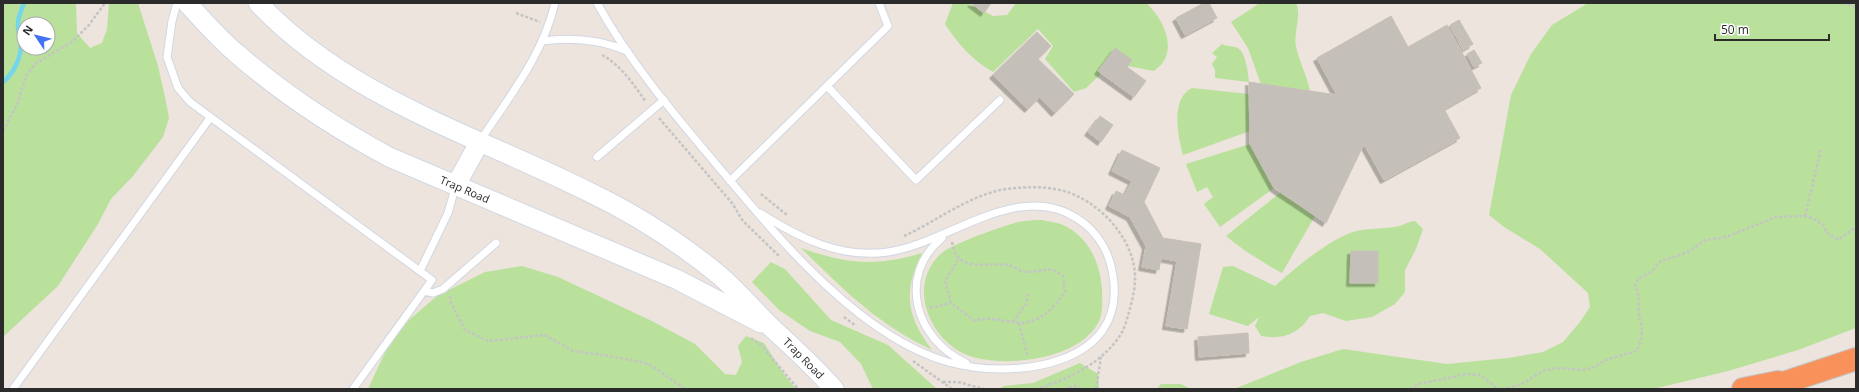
<svg xmlns="http://www.w3.org/2000/svg" width="1859" height="392" font-family="'Open Sans',sans-serif">
<style>
.green{fill:#b9e19b;fill-rule:evenodd}
.lines{fill:none;stroke-linecap:round;stroke-linejoin:round}
.stream{stroke:#73d6eb;stroke-width:4.5}
.building{fill:#c5bfb9;stroke:#c8c0b7;filter:url(#shadow)}
.service-casing{stroke:#d2d7e3;stroke-width:9}
.secondary-casing{stroke:#d2d7e3;stroke-width:21}
.motorway-casing{stroke:#c4c4c4;stroke-width:24}
.path{stroke:#c4c4c4;stroke-width:2.5;stroke-dasharray:3 2;stroke-linecap:butt}
.service{stroke:#fff;stroke-width:7}
.secondary{stroke:#fff;stroke-width:19}
.motorway{stroke:#f9915b;stroke-width:22}
.labels{text-anchor:middle;dominant-baseline:central;stroke-width:4;stroke-linejoin:round;paint-order:stroke}
.street-label{font-size:11px;fill:#2b2b2b;stroke:#fff}
</style>
<defs>
<filter id="shadow"><feDropShadow dx="-3.5" dy="3.5" stdDeviation="0" flood-color="#0004"/></filter>
</defs>
<rect width="100%" height="100%" fill="#ece4dd"/>
<!-- green -->
<path class="green" d="M3,3H76L77,33L90,48L102,43L107,29L109,3H138L158,66L165,97L169,118L163,137L133,176L111,199L98,224L58,286L3,337ZM24,24H48V48H24Z
M953,3H968L993,16L1007,15L1016,3H1146C1165,20 1180,54 1154,71L1117,64L1106,69L1086,88L1074,92L1045,59L1053,46L1038,29L993,72C972,60 958,44 945,24Z
M1260,3H1296C1302,17 1293,32 1296,46C1299,62 1307,75 1310,91L1261,84L1248,48L1231,22Z
M1588,3H1856V328L1798,350L1728,371L1653,389H1234L1301,362L1343,349L1447,364L1508,358L1543,352L1563,342L1580,322L1590,307L1588,293L1540,249L1504,227L1489,215L1511,95L1531,54L1552,25Z
M1222,44C1226,46 1231,46 1235,47C1246,49 1248,73 1249,82L1215,78V70L1212,64L1217,57L1212,53Z
M1192,88L1249,94L1250,131L1183,155C1178,137 1170,98 1192,88Z
M1250,144L1274,188L1220,227L1204,204L1213,197L1207,187L1197,192L1186,164Z
M1281,192L1315,216L1282,273C1262,262 1244,251 1226,236Z
M1043,220C1049,222 1057,222 1063,225C1089,237 1100,263 1102,289C1102,298 1103,310 1100,319C1083,360 1003,369 967,355C928,339 906,282 943,252C953,244 1011,222 1025,221C1030,220 1037,220 1043,220Z
M1415,221L1423,229L1416,249L1405,270V292L1395,304L1372,317L1346,321L1323,313L1310,316C1299,334 1282,340 1261,336L1255,326L1259,317L1248,326L1209,314L1223,267L1233,266L1275,286C1295,268 1332,237 1357,231C1369,228 1383,229 1395,227C1402,226 1407,222 1415,221Z
M801,248C847,264 875,267 922,253C903,291 906,316 932,350C876,323 845,291 801,248Z
M771,262L785,269L831,320L888,345L937,389H873L861,364L840,342L810,331L779,310L752,282Z
M522,266L558,277L652,321L695,344L725,374L736,375L742,362L738,346L746,336L764,343L783,373L796,389H368L388,346L409,320L437,296L485,272Z
M1080,363L1098,374L1099,389H999L1004,386L1033,383Z
M1161,384H1181L1191,389H1157Z"/>
<g class="lines">
<!-- stream -->
<path class="stream" d="M3,82C15,72 22,56 21,40C20,35 18,31 18,27C17,18 21,11 24,3"/>
</g>
<!-- building -->
<path class="building" d="M971,3H991L984,13Z
M1204,3H1209L1217,18L1185,35L1176,18Z
M1391,16L1408,47L1447,25L1481,88L1444,109L1460,138L1384,180L1364,144L1326,223L1274,188L1250,144L1249,82L1337,95L1317,58Z
M1459,20L1473,44L1463,50L1450,25Z
M1037,32L1051,46L1038,59L1074,94L1055,113L1040,97L1028,109L993,75Z
M1115,48L1132,60L1127,67L1146,81L1134,97L1098,71Z
M1474,50L1482,63L1474,67L1467,54Z
M1100,116L1113,125L1101,142L1088,132Z
M1122,150L1160,168L1144,202L1163,238L1201,244L1187,329L1166,326L1177,261L1161,258L1159,270L1142,267L1146,246L1130,217L1109,206L1116,191L1125,195L1132,181L1112,171Z
M1351,251H1378V283H1350Z
M1248,333L1249,353L1199,357L1198,337Z"/>
<g class="lines">
<!-- service casing -->
<g class="service-casing">
<path id="service" d="M177,3L172,21L167,57L178,88L190,102L432,280L353,389
M597,3C629,61 673,113 716,164C775,234 857,336 948,362C1012,380 1128,367 1113,276C1110,253 1098,232 1078,219C1017,179 950,243 888,252C841,259 799,238 760,213
M542,41C572,37 599,39 627,51
M827,86L916,180L1000,100
M480,141C509,97 543,55 555,3
M597,157L664,100
M730,181L888,26L879,3
M942,238C896,276 916,340 966,363
M420,271L448,213L456,185
M424,291L433,293L443,289L496,243
M13,389L210,118"/>
</g>
<!-- secondary casing -->
<g class="secondary-casing">
<path id="secondary" d="M187,3C203,20 218,38 236,53C283,94 335,128 389,157L676,279L761,323
M258,3C348,98 475,135 589,192C635,214 680,243 719,275C739,292 755,312 774,330C795,349 815,368 834,389
M456,185L479,143"/>
</g>
<!-- motorway casing -->
<g class="motorway-casing">
<path id="motorway" d="M1743,389L1778,382
M1765,389L1856,359"/>
</g>
<!-- path -->
<path class="path" d="M1303,3V4
M1843,3L1856,7
M516,13L540,22
M602,55C621,65 634,85 646,102
M659,118L732,203L743,221L779,256
M3,131L17,105L26,76L35,64L73,41L89,25L105,3
M761,194L787,215
M1805,216L1821,149
M904,236C937,221 969,195 1006,189C1024,187 1042,186 1060,190C1097,198 1136,239 1135,279C1135,290 1132,301 1129,312C1127,319 1125,327 1121,334C1103,363 1067,380 1036,389
M952,242C957,274 986,262 1008,265C1015,266 1019,272 1028,272C1044,272 1048,264 1063,276L1065,292C1054,308 1039,324 1018,323C1002,321 991,316 975,321L951,303L945,281L959,258
M450,296L451,303L465,330L488,341L545,335L573,351L610,356L649,364L685,389
M930,308L951,303
M844,317L856,326
M1013,322L1026,304L1028,293
M1019,323L1028,357
M751,338L762,346L798,389
M913,361L952,389
M943,382H958L984,389
M1064,389L1075,386L1082,389
M1096,389L1101,357
M1410,389L1419,384L1467,374L1480,375L1498,389
M1502,389L1520,385L1545,370L1558,368L1583,370L1594,367L1608,359L1637,351L1641,341L1642,327L1639,316L1638,292L1635,285L1638,279L1650,273L1661,261L1686,253L1706,240L1726,237L1776,217L1805,216L1814,219L1823,225L1827,233L1838,240L1856,227"/>
<!-- service -->
<use href="#service" class="service"/>
<!-- secondary -->
<use href="#secondary" class="secondary"/>
<!-- motorway -->
<use href="#motorway" class="motorway"/>
</g>
<g class="labels">
<!-- street labels -->
<g class="street-label">
<text transform="translate(465 189) rotate(23)">Trap Road</text>
<text transform="translate(804 358) rotate(45)">Trap Road</text>
</g>
</g>
<!-- border -->
<rect width="1859" height="392" fill="none" stroke="#2b2b2b" stroke-width="8"/>
<!-- north arrow -->
<g transform="translate(36 36) rotate(305)"><circle r="19" fill="#ffffff" stroke="#aaaaaa"/>
<path d="M0-3L7 15L0 10L-7 15Z" fill="#4273f4"/>
<text y="-6" font-size="11" font-weight="bold" text-anchor="middle" fill="#2b2b2b">N</text>
</g>
<!-- scale -->
<path d="M1715 34v6h114v-6" fill="none" stroke="#2b2b2b" stroke-width="2"/>
<text x="1721" y="34" font-size="12" fill="#2b2b2b" stroke="#ffffff" stroke-width="3" paint-order="stroke">50 m</text>
</svg>
